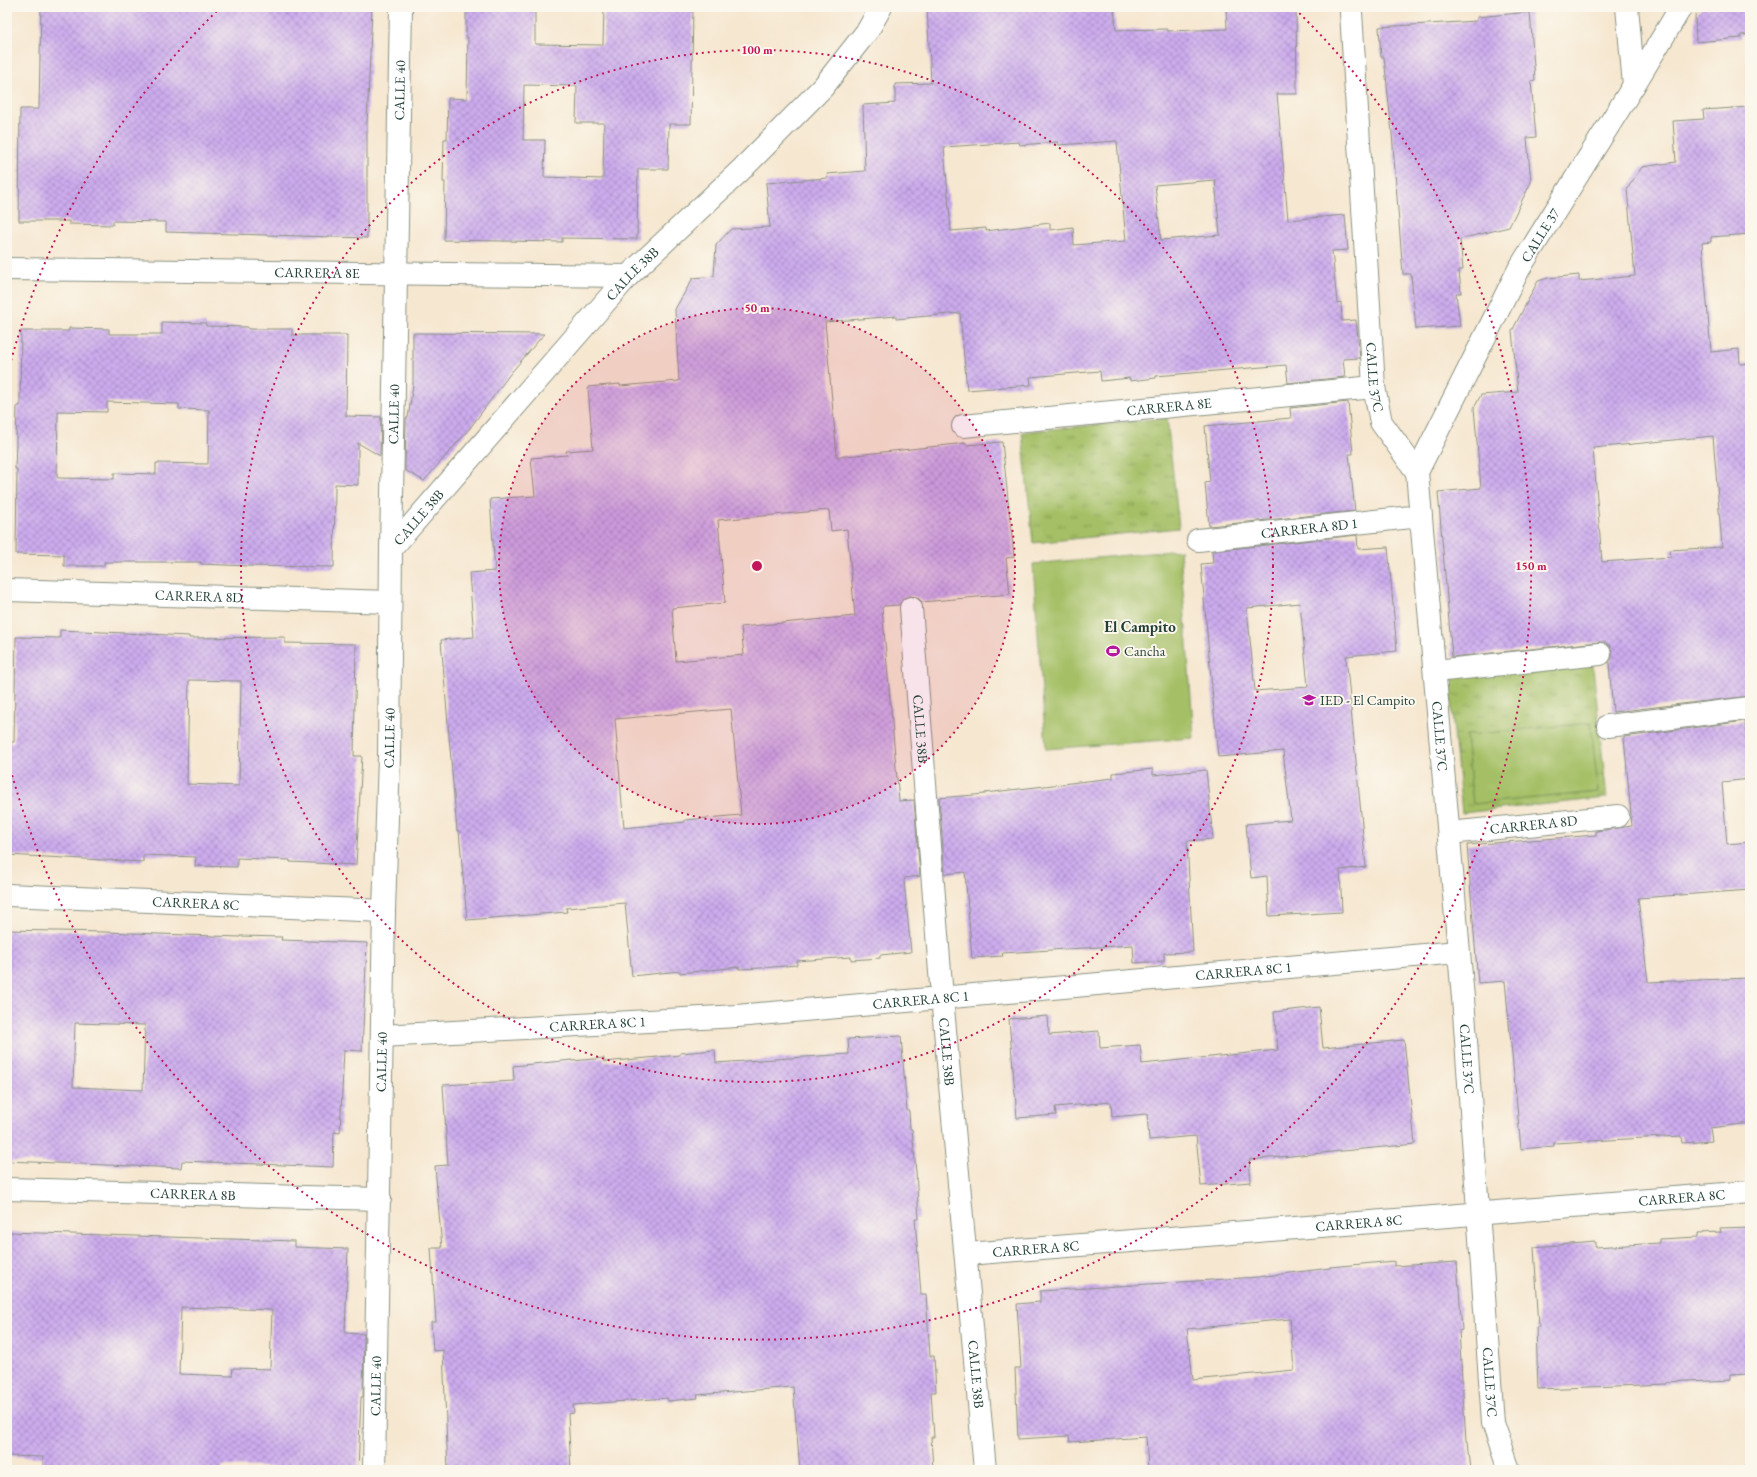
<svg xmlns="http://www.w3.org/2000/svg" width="1757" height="1477" font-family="'EB Garamond',serif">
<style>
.grass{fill:url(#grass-tufts);stroke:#627e4c}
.pitch{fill:#a4bf65;stroke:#627e4c}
.building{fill:url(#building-cross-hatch);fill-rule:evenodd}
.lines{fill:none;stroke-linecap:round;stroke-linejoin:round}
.minor-casing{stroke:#8a9282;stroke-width:24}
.minor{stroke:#fff;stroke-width:22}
.ring{fill:none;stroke:#c2185b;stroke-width:2;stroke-dasharray:2 4}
.labels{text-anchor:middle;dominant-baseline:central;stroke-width:4;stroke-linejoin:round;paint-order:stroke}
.street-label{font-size:14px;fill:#1f3d34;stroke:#fbf7ec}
.poi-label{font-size:14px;fill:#1f3d34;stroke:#fbf7ec;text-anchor:start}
.neighbourhood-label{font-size:15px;font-weight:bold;fill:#1f3d34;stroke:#fbf7ec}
.centre{fill:#c2185b;stroke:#fbf7ec;stroke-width:2}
.ring-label{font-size:12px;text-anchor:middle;font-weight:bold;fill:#c2185b;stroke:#fbf7ec;stroke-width:4;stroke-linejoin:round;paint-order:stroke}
</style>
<defs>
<pattern id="grass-tufts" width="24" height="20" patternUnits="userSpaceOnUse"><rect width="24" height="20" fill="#a4bf65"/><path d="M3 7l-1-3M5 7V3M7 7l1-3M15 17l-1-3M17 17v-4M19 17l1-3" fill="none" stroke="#859c54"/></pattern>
<pattern id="building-cross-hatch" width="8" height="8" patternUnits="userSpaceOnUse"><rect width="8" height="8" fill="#cdacee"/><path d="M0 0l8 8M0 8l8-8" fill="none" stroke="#a68dc2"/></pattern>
</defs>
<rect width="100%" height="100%" fill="#fbf7ec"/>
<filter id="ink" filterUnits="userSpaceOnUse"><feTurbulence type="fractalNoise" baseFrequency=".025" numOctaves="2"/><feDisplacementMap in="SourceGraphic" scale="8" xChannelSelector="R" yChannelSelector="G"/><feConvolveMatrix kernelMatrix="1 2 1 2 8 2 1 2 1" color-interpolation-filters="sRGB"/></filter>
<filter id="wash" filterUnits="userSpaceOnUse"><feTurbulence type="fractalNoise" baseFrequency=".012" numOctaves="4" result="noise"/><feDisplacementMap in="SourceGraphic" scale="16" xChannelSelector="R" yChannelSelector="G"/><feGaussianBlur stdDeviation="0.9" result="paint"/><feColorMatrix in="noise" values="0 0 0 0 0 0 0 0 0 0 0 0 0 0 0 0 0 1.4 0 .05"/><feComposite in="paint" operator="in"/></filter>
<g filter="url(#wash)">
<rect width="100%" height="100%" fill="#f6e7d0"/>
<!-- grass -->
<path class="grass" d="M1167,418L1179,528L1033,543L1022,432Z
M1592,658L1607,798L1462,813L1448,673Z"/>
<!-- pitch -->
<path class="pitch" d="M1180,550L1194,738L1046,749L1033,564Z
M1591,723L1598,792L1473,804L1466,735Z"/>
<g id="blocks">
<!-- building -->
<path class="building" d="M41,7H372L367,124V238L166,232V222L113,221V225L69,224V221H19L20,109H39Z
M466,7H535V44L603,45L604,7H693L691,124H669L668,169H638L637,239L562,238V242L444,240L445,182H443L444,139H447L448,98L467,99L468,37H466ZM524,85L577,86L576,123H604L603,179L544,177L545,140H523Z
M927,7H1114L1116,30L1167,29L1168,31L1227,29L1226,7H1296L1297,94H1277L1288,220L1345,215L1348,250L1332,251L1337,303L1341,302L1342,321L1356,320L1360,358L1343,359L1345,377L1288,383L1286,365L1156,376V378L1130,381V378L1101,381L1100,371L1030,377L1031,385L967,390L960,313L896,319V316L825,322L837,457L966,443V445L1002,442L1014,557L1006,558L1010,594L922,602L917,597L910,596L904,598L899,605L884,606L882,608L899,801L914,800L920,876L905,878L904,881L911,952L880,955V958L851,960V957L797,961V965L761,968L739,969V967L680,973V971L632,976L625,903L566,908L567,912L467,920L459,831H457L441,640L474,637L469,573L495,571L490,499L535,496L531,458L567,455L566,451L593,449L588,387L620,384V386L679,381L675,309L693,278L714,276L716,245L731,229L770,227L766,183L828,178L827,174L865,171L863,105L895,103V84L931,83ZM1117,141L1126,241L1074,245L1073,227L1050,230V223L986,231V228L951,231L944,147L1019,142L1020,145L1058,142V145ZM1215,180L1220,235L1161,240L1155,185ZM829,510L831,531L847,529L855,616L741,627L744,655L676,661L672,608L725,603L718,520ZM731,709L741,815L685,820V822L624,828L615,719Z
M1702,7H1750V34L1741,35V38L1696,42L1695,17Z
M1530,12L1535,80L1531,81L1536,137L1527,138L1531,182L1509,227L1460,239L1463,270H1459L1461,293H1456L1460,326L1416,329L1411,274H1403L1392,133L1384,57H1381L1379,27L1477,21V17Z
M1750,107V234L1711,237V242L1702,243L1711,352L1739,349L1740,364L1750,363V418H1747L1750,459V696L1613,712L1609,663L1612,659V652L1610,646L1605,642H1599L1452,657L1438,492L1481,488L1474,408L1481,395L1518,392L1512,331L1538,281L1548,278L1579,275V281L1635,276L1627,189L1642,167L1676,162L1673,121L1704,119L1703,110ZM1713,436L1722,547L1670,550L1671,557L1602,562L1593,448Z
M162,322L206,323V326L248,327V329H292V335H347L346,416L381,417L380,456L358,443V485L335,484L334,567L248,566L201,564V562H104V566H64V555L16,554L17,469H15L16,443L17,406H20L21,331H69V328L109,329V334H162ZM107,402L179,404V409L209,410L208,464L156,463V474L114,473V479L59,478L57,477L58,411L107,412Z
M413,333L544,334L510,374L470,428L424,481L405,470L406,418H408L413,385Z
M1348,402L1353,454H1349L1355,511L1209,526L1205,483L1210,482L1205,426L1291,418L1290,408Z
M1357,535L1358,549L1388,547L1397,651L1346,656L1366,867L1340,870L1342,912L1269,916L1267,876L1251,878L1246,824L1291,820L1283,751L1218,757L1201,564L1213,563L1212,551ZM1300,603L1308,687L1255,691L1247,608Z
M60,630L189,636V638L285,637V643L356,644L354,756H362L356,865L290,862V860L237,858V867L195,866L196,857L143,855V862L7,855L9,768H7V742H14L16,637L60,638ZM189,680L241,681L239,786L187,784Z
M1745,721L1750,779L1722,782L1727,844L1750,842V890L1638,898L1648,982L1750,978V1123L1710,1128L1712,1141L1682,1143L1681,1136L1554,1143V1146L1521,1149L1505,981L1478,983L1467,845L1596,835V831L1632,826L1624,737Z
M1153,769V775L1206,770L1213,839L1187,841L1193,952L1164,953V961L1134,963L1133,945L1002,953L1003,956L972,958L965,872L945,874L939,798L985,794V793L1113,778V773Z
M7,930L105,932L240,937V936L282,937L281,940L367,943L362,1051L344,1050L340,1133L334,1132L333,1167L182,1161L181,1168L7,1161ZM75,1023L145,1025L143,1090L73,1087Z
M1319,1007L1323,1048L1404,1040L1415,1144L1249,1160L1251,1182L1201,1186L1196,1136L1149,1140L1147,1114L1112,1117L1111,1102L1055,1107L1056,1115L1017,1118L1009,1019L1048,1016L1049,1035L1099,1031L1100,1048L1140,1045L1142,1064L1278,1050L1274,1012Z
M901,1036L907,1111H909L910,1129H912L916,1172L919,1219H915L921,1294H926L930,1356H934L936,1392H931L934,1437H931L933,1470H800L793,1387L697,1395L698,1398L668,1401L667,1398L573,1405L574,1413L568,1414L571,1470H448L443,1350L433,1351L431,1322H436L431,1248H442L435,1166L448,1165L443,1085L514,1081L513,1066L572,1060V1061L604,1058V1062L680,1055V1053L715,1050L716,1063L849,1054L848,1039Z
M1750,1227V1373L1730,1374V1379L1667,1382V1384L1538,1389L1536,1326H1539L1534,1247L1595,1242V1247L1659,1243V1239L1698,1237V1233L1721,1232L1720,1228Z
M7,1232L294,1241V1247L348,1249L345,1333L364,1334L363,1397H361L358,1470L222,1466V1470L43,1469V1457L7,1456ZM181,1307L272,1310L270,1369L233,1368L232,1376L179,1374Z
M1394,1261V1266L1457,1262L1462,1330L1459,1331L1466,1441H1467L1470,1470H1148L1146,1437L1070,1442L1069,1436L1018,1439L1015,1368H1021L1017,1304L1040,1302V1291L1258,1277L1330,1268V1267ZM1290,1319L1294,1370L1193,1380L1187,1329Z"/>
</g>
</g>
<g filter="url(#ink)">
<use href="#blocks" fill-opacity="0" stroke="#8a9282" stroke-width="1"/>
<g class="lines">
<!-- minor casing -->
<g class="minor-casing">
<g id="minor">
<path d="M1627,7L1634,85"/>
<path id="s1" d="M1351,12L1374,387L1381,422L1417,472L1463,998L1493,1423L1509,1470"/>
<path id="s2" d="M7,269L628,276"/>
<path id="s3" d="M963,426L1374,387"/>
<path id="s4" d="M1417,472L1519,269L1634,85L1681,7"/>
<path id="s5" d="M1198,540L1421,516"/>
<path id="s6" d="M391,549L628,276L742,169L823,87L868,30L881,7"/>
<path id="s7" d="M7,590L390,602"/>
<path id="s8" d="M911,608L942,997L985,1470"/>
<path d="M1435,671L1600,654"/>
<path d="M1608,726L1750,708"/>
<path id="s9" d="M1449,833L1618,816"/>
<path id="s10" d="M7,895L384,911"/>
<path id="s11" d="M382,1036L737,1016L1458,952"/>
<path id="s12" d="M7,1189L380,1199"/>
<path id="s13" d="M967,1254L1750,1192"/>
<path id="s14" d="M374,1470L384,911L389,756L391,549L401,7"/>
</g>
</g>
<!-- minor -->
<use href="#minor" class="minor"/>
</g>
</g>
<!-- distance rings -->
<circle cx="757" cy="566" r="258" fill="#c2185b" fill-opacity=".12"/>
<g class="ring">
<circle cx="757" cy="566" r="258"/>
<circle cx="757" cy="566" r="516"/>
<path d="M8 372A774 774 0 0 1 219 9M1295 9A774 774 0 1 1 8 760"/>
</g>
<!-- icons -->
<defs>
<g id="stadium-bare" transform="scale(1.08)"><path d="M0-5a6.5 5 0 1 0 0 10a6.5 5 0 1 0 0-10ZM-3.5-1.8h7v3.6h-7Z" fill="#b5179e" stroke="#fbf7ec" stroke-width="2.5" paint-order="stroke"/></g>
<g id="school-bare" transform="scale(1.08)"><path d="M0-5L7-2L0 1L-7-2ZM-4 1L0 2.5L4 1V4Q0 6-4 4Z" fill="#b5179e" stroke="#fbf7ec" stroke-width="2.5" paint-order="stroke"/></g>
</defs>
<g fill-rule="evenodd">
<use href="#stadium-bare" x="1113" y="651"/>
<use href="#school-bare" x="1309" y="700"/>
</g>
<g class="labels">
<!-- street labels -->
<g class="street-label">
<text stroke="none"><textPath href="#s14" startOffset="1380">CALLE 40</textPath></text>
<text stroke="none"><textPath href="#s4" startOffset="267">CALLE 37</textPath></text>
<text stroke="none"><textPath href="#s2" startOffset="310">CARRERA 8E</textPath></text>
<text stroke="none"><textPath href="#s6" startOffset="366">CALLE 38B</textPath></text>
<text stroke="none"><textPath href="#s1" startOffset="366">CALLE 37C</textPath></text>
<text stroke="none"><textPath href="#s3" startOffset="207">CARRERA 8E</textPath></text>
<text stroke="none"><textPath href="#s14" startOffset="1056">CALLE 40</textPath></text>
<text stroke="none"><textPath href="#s6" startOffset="42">CALLE 38B</textPath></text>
<text stroke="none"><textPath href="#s5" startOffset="112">CARRERA 8D 1</textPath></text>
<text stroke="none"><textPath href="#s7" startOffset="192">CARRERA 8D</textPath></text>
<text stroke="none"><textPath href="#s8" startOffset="121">CALLE 38B</textPath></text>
<text stroke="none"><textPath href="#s1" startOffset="738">CALLE 37C</textPath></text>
<text stroke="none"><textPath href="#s14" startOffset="732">CALLE 40</textPath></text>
<text stroke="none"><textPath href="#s9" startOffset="85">CARRERA 8D</textPath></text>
<text stroke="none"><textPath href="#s10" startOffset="189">CARRERA 8C</textPath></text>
<text stroke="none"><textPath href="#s11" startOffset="864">CARRERA 8C 1</textPath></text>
<text stroke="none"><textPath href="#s11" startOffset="540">CARRERA 8C 1</textPath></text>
<text stroke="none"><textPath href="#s11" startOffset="216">CARRERA 8C 1</textPath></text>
<text stroke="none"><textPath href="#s8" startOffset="445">CALLE 38B</textPath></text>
<text stroke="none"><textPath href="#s1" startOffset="1062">CALLE 37C</textPath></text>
<text stroke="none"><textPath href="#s14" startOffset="408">CALLE 40</textPath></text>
<text stroke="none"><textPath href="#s12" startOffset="186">CARRERA 8B</textPath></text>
<text stroke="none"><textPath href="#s13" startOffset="717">CARRERA 8C</textPath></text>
<text stroke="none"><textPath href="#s13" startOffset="393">CARRERA 8C</textPath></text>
<text stroke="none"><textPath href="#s13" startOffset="69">CARRERA 8C</textPath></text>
<text stroke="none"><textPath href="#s8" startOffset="769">CALLE 38B</textPath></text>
<text stroke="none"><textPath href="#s1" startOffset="1386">CALLE 37C</textPath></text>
<text stroke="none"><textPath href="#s14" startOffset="84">CALLE 40</textPath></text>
</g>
<!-- poi labels -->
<g class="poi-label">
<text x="1124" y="651">Cancha</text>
<text x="1320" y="700">IED - El Campito</text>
</g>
<!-- neighbourhood labels -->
<g class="neighbourhood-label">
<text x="1140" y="626">El Campito</text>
</g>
</g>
<circle cx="757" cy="566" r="6" class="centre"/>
<g class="ring-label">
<text x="757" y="54">100 m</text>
<text x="757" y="312">50 m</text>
<text x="1531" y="570">150 m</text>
</g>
<!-- margin -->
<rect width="1757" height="1477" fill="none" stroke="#fbf7ec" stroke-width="24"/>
</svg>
